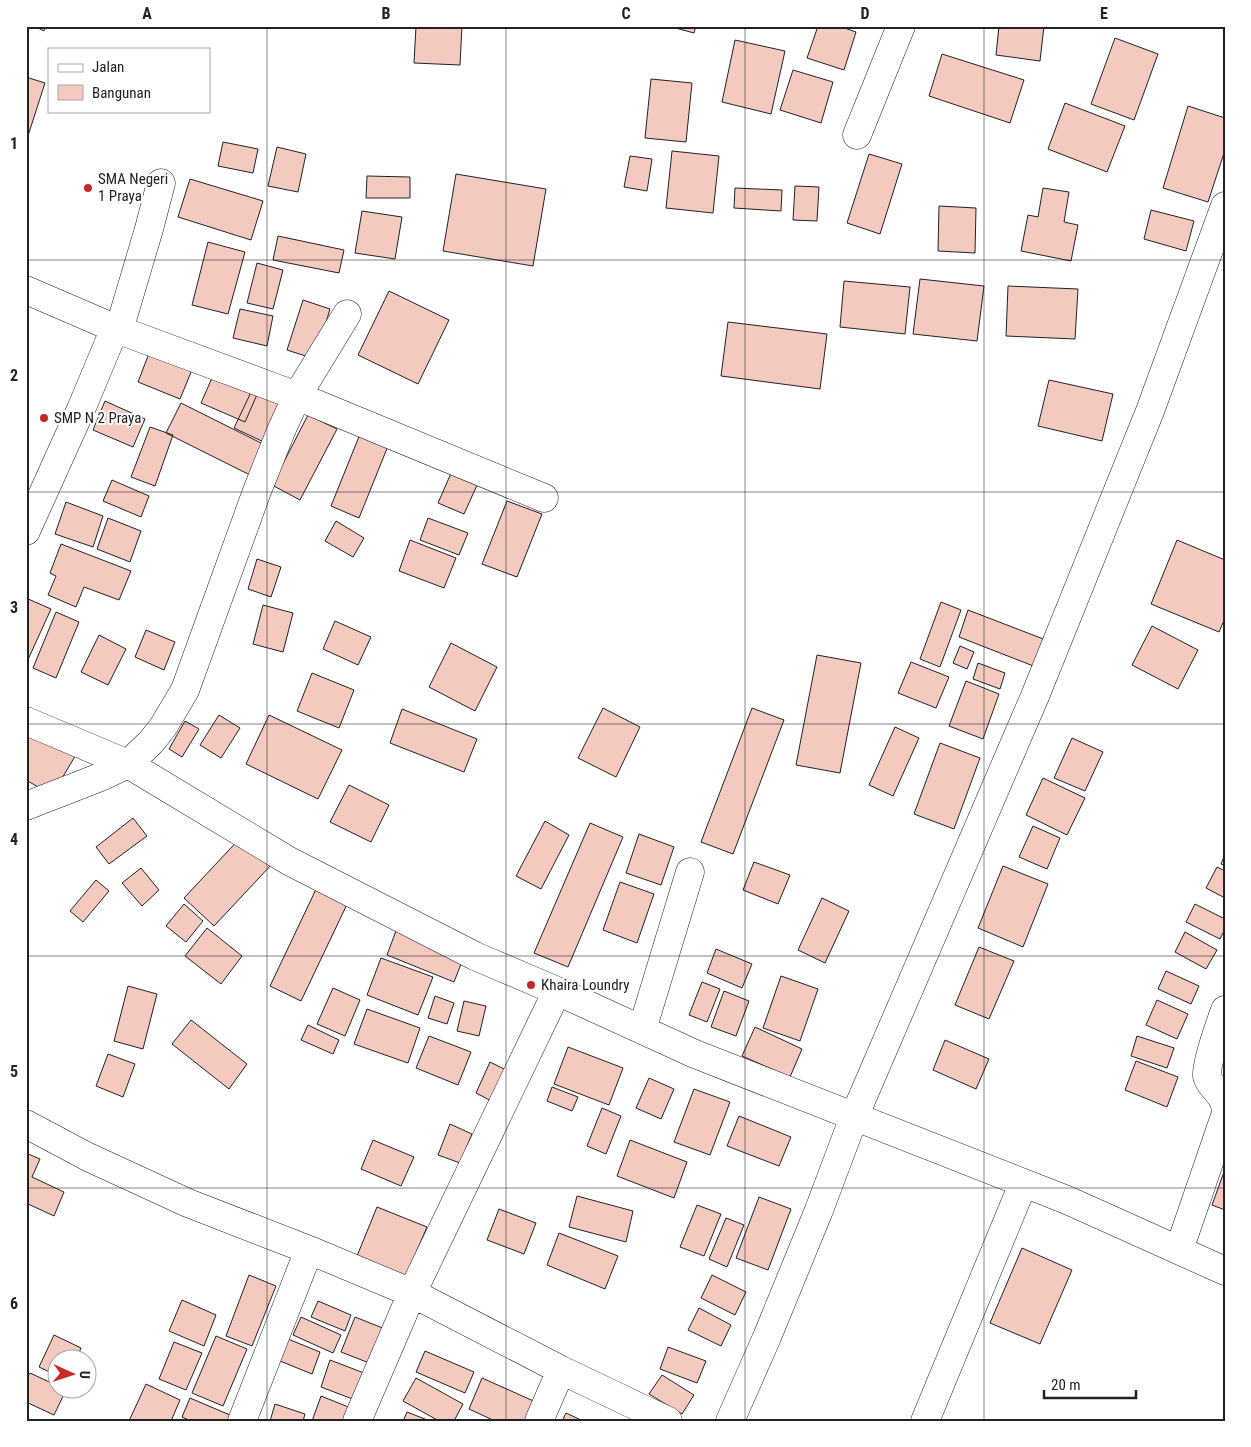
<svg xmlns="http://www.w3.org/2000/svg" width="1251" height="1447" font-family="'Roboto Condensed',sans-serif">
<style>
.building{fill:#f3c9c0;stroke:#222}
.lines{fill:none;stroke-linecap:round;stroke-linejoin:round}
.minor-casing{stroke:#222;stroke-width:29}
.minor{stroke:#fff;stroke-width:28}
.grid{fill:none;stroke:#222;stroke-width:1;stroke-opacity:0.55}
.poi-dot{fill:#c62828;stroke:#fff;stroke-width:2}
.labels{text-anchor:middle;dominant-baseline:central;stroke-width:4;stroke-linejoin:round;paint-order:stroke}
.poi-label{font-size:15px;fill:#222;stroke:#fff;text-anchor:start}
.neatline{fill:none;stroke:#222;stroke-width:2}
.grid-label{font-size:16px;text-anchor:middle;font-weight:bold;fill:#222}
</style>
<rect width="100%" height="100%" fill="#fff"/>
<!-- building -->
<path class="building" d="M34,26H46L44,31Z
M416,26H462L460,65L414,63Z
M668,26H696L694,33Z
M818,26H839L856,32L844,70L807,58Z
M999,26H1044L1040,61L996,55Z
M1115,38L1158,54L1134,120L1091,104Z
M735,40L785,51L771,114L722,102Z
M942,54L1024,80L1010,123L929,96Z
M793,70L833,82L821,123L780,110Z
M26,77L45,83L26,142Z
M651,79L692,83L686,142L645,138Z
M1065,103L1125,126L1107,172L1048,149Z
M1188,106L1225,118V150L1208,202L1163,188Z
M223,142L258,149L253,173L218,166Z
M277,147L306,154L298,192L268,186Z
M672,151L719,156L713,213L666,208Z
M869,154L902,164L880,234L847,223Z
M630,156L652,159L647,191L624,187Z
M456,174L546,189L533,266L443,251Z
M367,176L410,177V198H366Z
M190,179L263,201L251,240L178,217Z
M795,186L819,187L817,221L793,220Z
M735,188L782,190L781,211L734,208Z
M1043,188L1069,192L1064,222L1078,225L1071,261L1021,251L1028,215L1038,217Z
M939,206L976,208L975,253L938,251Z
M1151,210L1194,221L1186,251L1144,239Z
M362,211L402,217L395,259L355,253Z
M278,236L344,250L339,273L273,260Z
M208,242L245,252L228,314L192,305Z
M257,263L283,270L273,309L247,303Z
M920,279L984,286L977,341L913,334Z
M844,281L910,287L905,334L840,327Z
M1008,286L1078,289L1075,339L1006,336Z
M389,291L449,320L418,384L358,355Z
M303,300L330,309L315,359L287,350Z
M240,309L273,316L267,346L233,338Z
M728,322L827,334L820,389L721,376Z
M151,348L194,365L180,399L138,382Z
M215,371L259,390L245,422L201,403Z
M1049,380L1113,394L1102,441L1038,426Z
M254,386L288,402L268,444L234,428Z
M105,401L145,419L133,447L93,430Z
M181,403L267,446L252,476L166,433Z
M308,415L337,429L300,500L272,485Z
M150,427L173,435L155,486L131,477Z
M360,434L388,446L359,518L331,506Z
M452,471L478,483L464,514L438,503Z
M112,480L149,496L141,517L103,501Z
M507,501L542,514L517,577L482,564Z
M66,502L103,516L93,547L55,534Z
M108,518L141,531L130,562L97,549Z
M428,518L468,533L459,555L420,540Z
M336,521L364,538L353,557L325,541Z
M410,540L456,558L444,588L399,571Z
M1177,540L1225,560V618L1219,632L1151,604Z
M61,544L131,571L119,600L84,587L76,607L48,595L56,576L50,573Z
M257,559L281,567L271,597L248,589Z
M26,598L51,609L26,664Z
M941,602L961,610L940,667L920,659Z
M263,605L293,613L283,652L253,644Z
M968,610L1046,640L1036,667L959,637Z
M56,612L79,622L56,678L33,668Z
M335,621L371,637L358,665L323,649Z
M1152,626L1198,650L1178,689L1132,665Z
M146,630L175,642L164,670L135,657Z
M99,635L126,649L108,685L81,672Z
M451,643L497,667L475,711L429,687Z
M960,646L974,652L967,669L953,663Z
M817,655L861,663L840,773L796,765Z
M911,662L949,677L936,708L898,693Z
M978,663L1005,673L1000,689L973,679Z
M312,673L354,690L339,728L297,711Z
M966,681L999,694L983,739L949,726Z
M603,708L640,727L616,777L578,758Z
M752,708L784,720L733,854L701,842Z
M402,709L477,739L464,772L390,743Z
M219,715L240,728L221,758L200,745Z
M269,715L342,750L318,799L246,764Z
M185,721L199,729L182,757L169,749Z
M26,722L77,753L52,795L26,780Z
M895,727L919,738L893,796L869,785Z
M1072,738L1103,752L1085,791L1054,778Z
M940,743L980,758L954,829L914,814Z
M1043,778L1085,798L1067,835L1026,815Z
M349,785L389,805L371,842L330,822Z
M133,818L147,836L109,864L96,847Z
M545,821L569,835L541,889L516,876Z
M590,823L623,837L568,967L534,953Z
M1033,826L1060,838L1047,869L1019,857Z
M639,834L674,847L661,885L626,873Z
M243,835L273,863L214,926L184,898Z
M1225,854V866L1221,864Z
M754,862L790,875L778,904L743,890Z
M1003,866L1048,884L1023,947L978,928Z
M1217,867L1225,871V898L1206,888Z
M141,868L159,890L142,906L122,883Z
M96,880L109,891L83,922L70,911Z
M620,882L654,894L637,943L603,930Z
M319,883L350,898L301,1001L270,986Z
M822,898L849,911L825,963L798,950Z
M184,904L203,921L186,942L166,926Z
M1195,904L1225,919V929L1220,939L1186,922Z
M207,928L242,956L221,984L185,956Z
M397,928L465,954L454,982L387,955Z
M1185,932L1217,950L1206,969L1175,952Z
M979,947L1014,961L989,1019L955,1005Z
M716,949L752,964L742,988L707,973Z
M381,958L433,977L418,1015L367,995Z
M1166,971L1199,986L1191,1004L1158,989Z
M781,976L818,989L800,1041L763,1028Z
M702,982L720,989L707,1022L689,1015Z
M128,986L157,994L143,1049L114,1041Z
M333,988L360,1000L345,1036L317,1024Z
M724,991L749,1001L736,1036L711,1027Z
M435,996L454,1003L447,1024L428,1018Z
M1157,1000L1188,1014L1177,1039L1146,1025Z
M464,1001L486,1006L479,1036L457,1031Z
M367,1009L420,1028L408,1063L354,1044Z
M191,1020L247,1064L229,1089L172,1044Z
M308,1025L339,1040L333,1054L301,1040Z
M755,1027L802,1049L790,1077L742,1056Z
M429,1036L471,1052L458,1085L416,1068Z
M1137,1036L1174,1048L1167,1068L1131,1056Z
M945,1040L989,1059L976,1089L933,1070Z
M568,1047L623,1068L609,1105L554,1084Z
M108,1054L135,1064L123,1097L96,1086Z
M1136,1061L1178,1077L1167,1107L1125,1090Z
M490,1062L514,1074L499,1105L476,1093Z
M649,1078L674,1089L661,1119L636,1108Z
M552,1087L578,1097L572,1111L547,1101Z
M694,1089L730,1102L710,1155L674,1142Z
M602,1108L621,1116L606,1154L587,1146Z
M739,1116L791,1137L779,1166L727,1146Z
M450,1124L472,1134L460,1163L438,1155Z
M373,1140L414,1157L401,1186L361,1169Z
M630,1140L687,1162L674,1198L617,1176Z
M26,1153L40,1159L32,1177L64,1192L54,1216L26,1203Z
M1225,1169V1210L1212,1205Z
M577,1196L633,1211L626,1242L569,1227Z
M759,1197L791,1209L768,1270L736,1258Z
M697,1205L721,1214L704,1256L680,1247Z
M377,1207L427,1227L406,1276L357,1256Z
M499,1209L536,1223L524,1254L487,1240Z
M726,1218L744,1225L727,1267L709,1259Z
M559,1233L618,1256L605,1289L547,1265Z
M1022,1248L1072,1270L1040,1344L990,1323Z
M249,1275L276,1286L252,1346L226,1336Z
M712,1275L746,1292L735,1315L701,1298Z
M182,1300L216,1315L204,1346L169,1331Z
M318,1301L351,1315L345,1331L311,1317Z
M699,1308L731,1325L721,1346L688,1330Z
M301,1317L341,1335L333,1353L293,1335Z
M355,1317L390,1331L377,1366L341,1352Z
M54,1335L81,1348L76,1360H58V1376L39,1367Z
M216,1336L247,1349L223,1406L192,1393Z
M288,1339L320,1352L312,1374L280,1361Z
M174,1342L202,1353L186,1390L159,1379Z
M668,1347L706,1361L697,1383L660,1369Z
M425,1351L474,1372L465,1393L416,1372Z
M330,1360L372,1376L363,1403L321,1387Z
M30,1373L58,1386V1390H66L54,1415L26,1402V1379Z
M662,1375L694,1395L682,1414L649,1394Z
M416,1378L463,1404L454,1421H439L403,1401Z
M482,1378L538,1403L530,1421H495L469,1409Z
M146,1384L180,1400L171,1421H129Z
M321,1396L356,1410L351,1421H312Z
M190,1398L230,1415L228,1421H191L182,1417Z
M275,1404L305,1414L303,1421H270Z
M407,1412L430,1421H403Z
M566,1413L579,1419L578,1421H562Z"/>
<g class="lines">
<!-- minor casing -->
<g class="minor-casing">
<path id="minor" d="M857,135L901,26
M26,290L119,330L297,396L544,498
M119,330L149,229L161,183
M26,531L82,407L115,328
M26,721L128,764L289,861L475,956L557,991L695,1054L1067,1200L1225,1271
M26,806L103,776L128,764L151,742L163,727L185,690L257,491L281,431L297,396L347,314
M1225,1010C1221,1021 1205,1067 1207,1076C1209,1087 1223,1092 1225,1106
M642,1030L690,872
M26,1124L88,1157L188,1203L309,1250L412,1293L561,1370L668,1421
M1179,1250L1225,1116
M242,1421L309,1250
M357,1421L412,1293L557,991
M539,1421L561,1370
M730,1421L767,1337L819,1210L854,1117L1035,696L1150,411L1225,206
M925,1421L1023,1184"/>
</g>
<!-- minor -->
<use href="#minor" class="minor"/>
</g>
<!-- grid -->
<path class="grid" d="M267,26V1421M506,26V1421M745,26V1421M984,26V1421M26,260H1225M26,492H1225M26,724H1225M26,956H1225M26,1188H1225"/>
<!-- markers -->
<g class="poi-dot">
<circle cx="88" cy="188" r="5"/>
<circle cx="44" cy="418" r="5"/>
<circle cx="531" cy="985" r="5"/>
</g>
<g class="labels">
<!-- poi labels -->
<g class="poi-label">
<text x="98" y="179">SMA Negeri<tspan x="98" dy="17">1 Praya</tspan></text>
<text x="54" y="418">SMP N 2 Praya</text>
<text x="541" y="985">Khaira Loundry</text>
</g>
</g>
<!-- border -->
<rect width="1251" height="1447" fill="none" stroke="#ffffff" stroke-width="55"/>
<!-- legend -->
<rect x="48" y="48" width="162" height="65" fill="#ffffff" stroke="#a7a7a7"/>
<rect x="58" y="64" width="25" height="8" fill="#ffffff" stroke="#a7a7a7"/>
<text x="92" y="72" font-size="15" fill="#222222">Jalan</text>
<rect x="58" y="85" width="25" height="15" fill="#f3c9c0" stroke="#a7a7a7"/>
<text x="92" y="98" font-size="15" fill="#222222">Bangunan</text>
<!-- north arrow -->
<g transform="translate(72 1374) rotate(93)"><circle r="24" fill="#ffffff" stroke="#a7a7a7"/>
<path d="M0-4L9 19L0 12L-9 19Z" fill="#c62828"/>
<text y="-8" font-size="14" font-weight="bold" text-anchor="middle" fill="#222222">U</text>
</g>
<!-- scale -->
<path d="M1044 1390v8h92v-8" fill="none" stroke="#222222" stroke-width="2.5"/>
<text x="1051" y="1390" font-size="15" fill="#222222" stroke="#ffffff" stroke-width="4" paint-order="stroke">20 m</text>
<rect x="28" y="28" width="1196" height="1392" class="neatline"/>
<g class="grid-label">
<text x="147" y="19">A</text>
<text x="386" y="19">B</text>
<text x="626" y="19">C</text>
<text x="865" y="19">D</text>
<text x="1104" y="19">E</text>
<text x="14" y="149">1</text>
<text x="14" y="381">2</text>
<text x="14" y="613">3</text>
<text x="14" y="845">4</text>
<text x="14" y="1077">5</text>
<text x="14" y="1309">6</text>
</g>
</svg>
